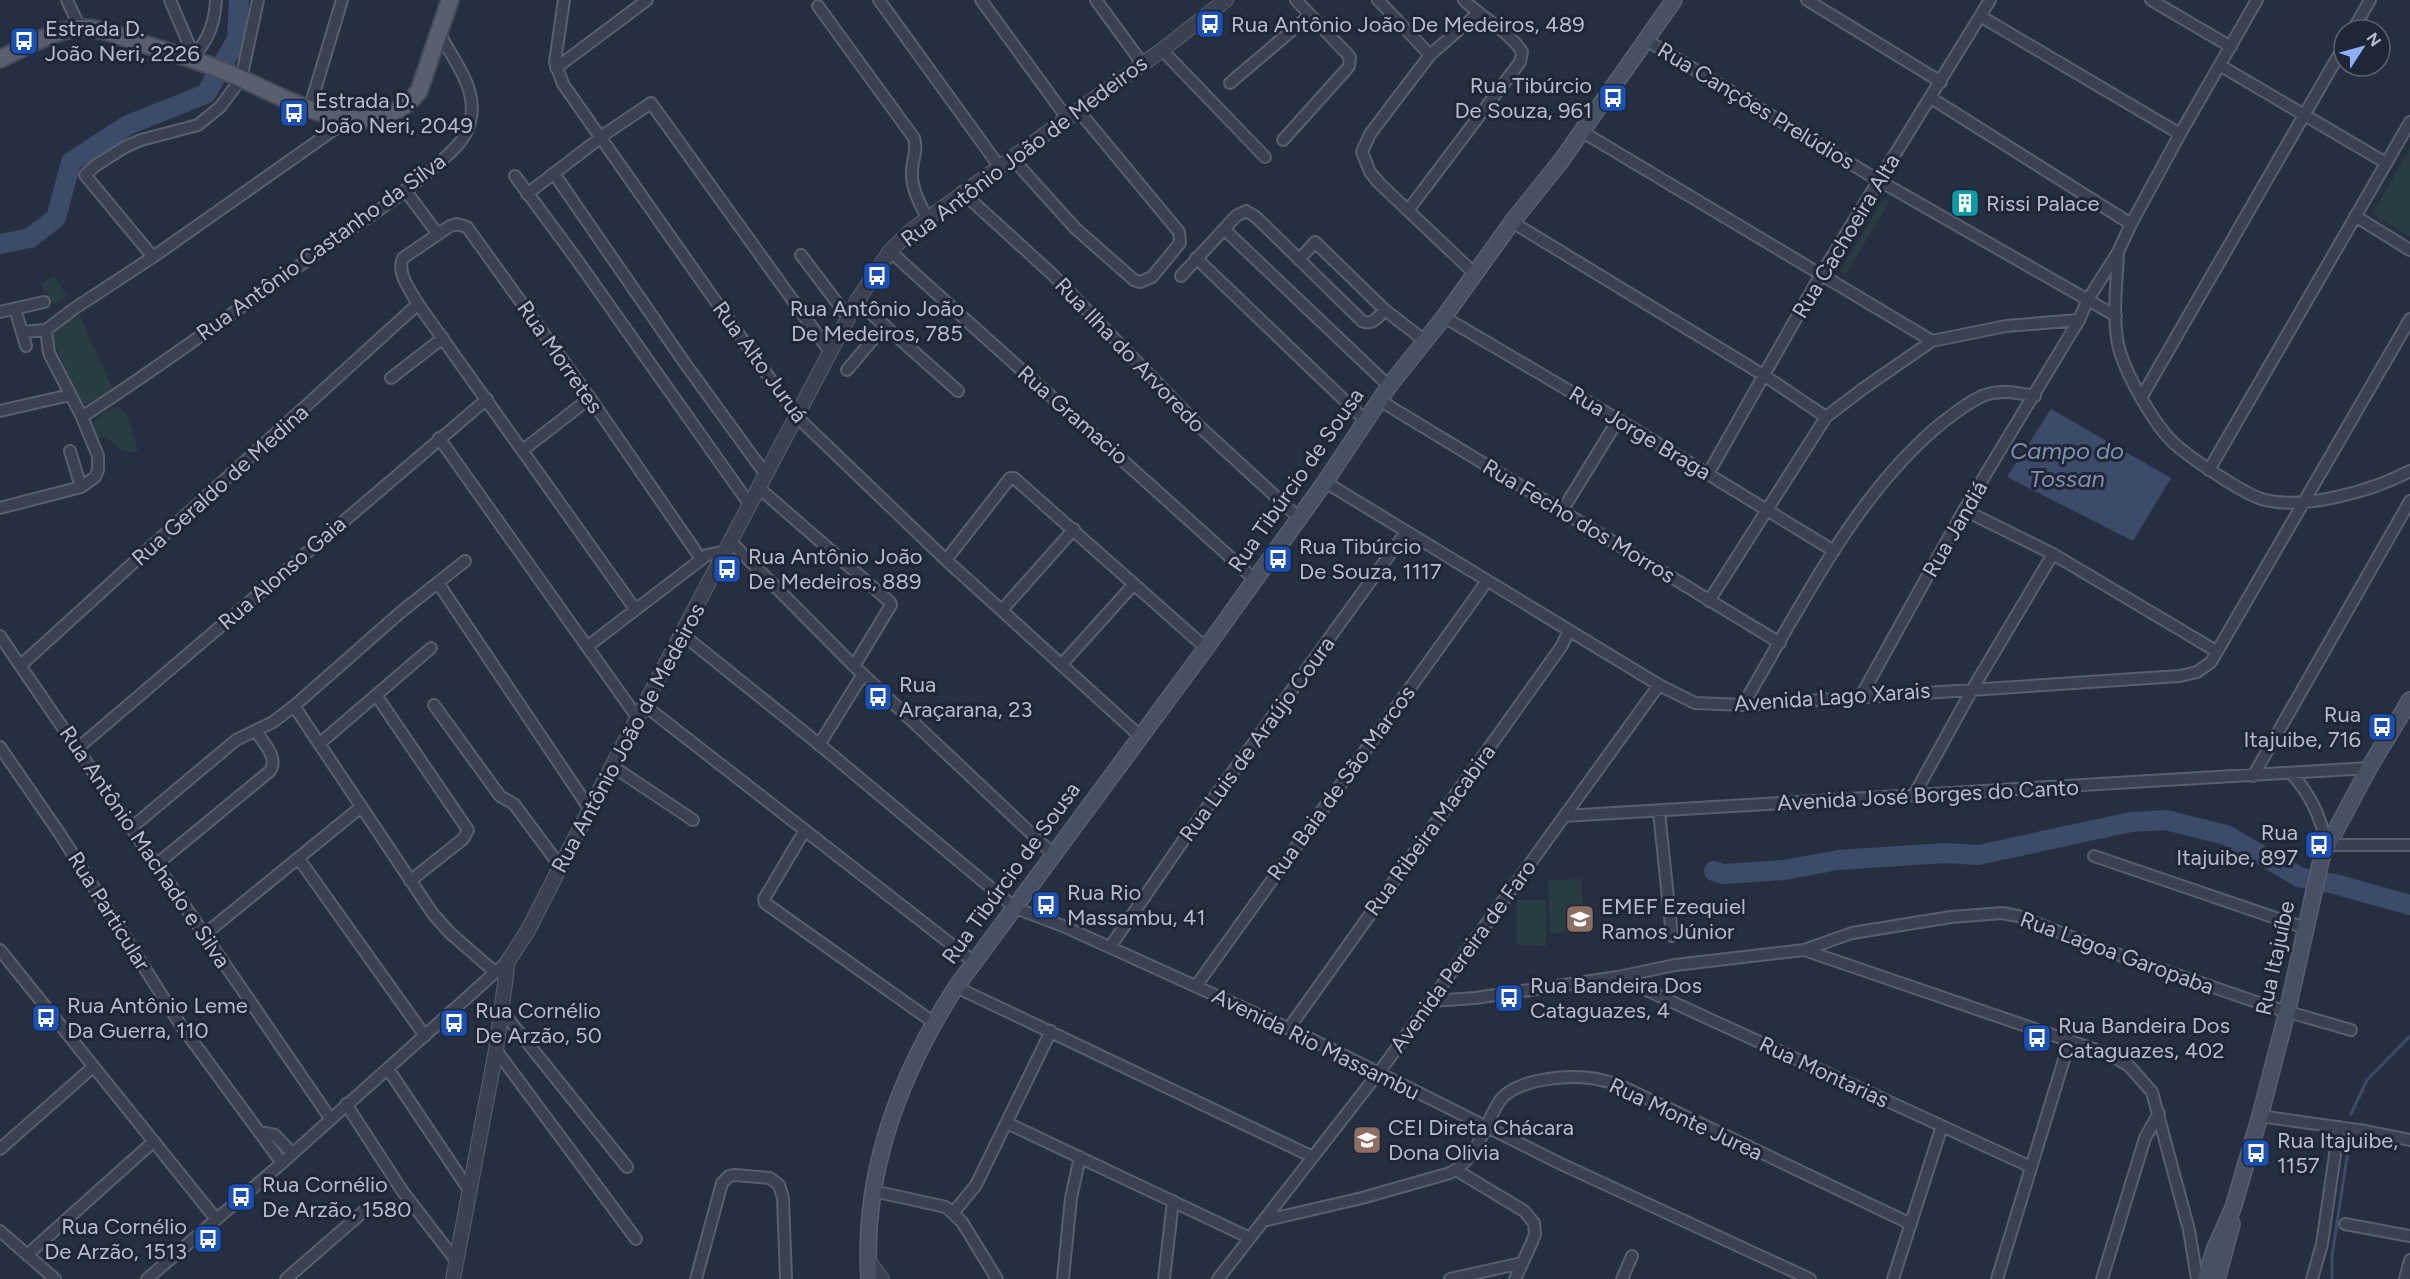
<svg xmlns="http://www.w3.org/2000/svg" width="2410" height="1279" font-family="Figtree,sans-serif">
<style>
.green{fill:#283c41}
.water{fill:#3b4b69}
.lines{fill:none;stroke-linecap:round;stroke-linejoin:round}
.stream{stroke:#3b4b69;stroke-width:3}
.river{stroke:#3b4b69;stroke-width:20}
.minor-casing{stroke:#585f6d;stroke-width:14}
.tertiary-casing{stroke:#585f6d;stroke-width:16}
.secondary-casing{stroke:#585f6d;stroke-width:18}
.primary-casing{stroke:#434a59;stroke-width:20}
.minor{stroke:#3a4150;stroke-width:10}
.tertiary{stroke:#3a4150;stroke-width:14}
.secondary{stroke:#485063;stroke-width:15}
.primary{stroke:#586070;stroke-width:16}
.labels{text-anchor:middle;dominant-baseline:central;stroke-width:6;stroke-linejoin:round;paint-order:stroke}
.poi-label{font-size:22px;fill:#b6bdca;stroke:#1f2635;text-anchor:start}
.street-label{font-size:22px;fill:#b6bdca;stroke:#1f2635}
.water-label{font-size:24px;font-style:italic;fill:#7e90b2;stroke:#1f2635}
</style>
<rect width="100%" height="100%" fill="#262f40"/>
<!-- green -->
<path class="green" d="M2410,149V236L2372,214Z
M1883,199L1889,202L1846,274L1840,271Z
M54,276L67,296L54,305L41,284Z
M78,312L113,389C102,396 90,411 78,399L51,335L53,329Z
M118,406L127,414L138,450C115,460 119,434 98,438L93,435C89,418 104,412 118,406Z
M1582,879L1583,932L1550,933L1548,880Z
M1517,900H1546V946L1517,945Z"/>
<!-- water -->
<path class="water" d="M2051,409L2171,478L2133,541L2007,477Z"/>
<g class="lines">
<!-- stream -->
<path class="stream" d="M2351,1114L2367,1080L2410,1036
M2332,1279V1256L2350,1137"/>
<!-- river -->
<path class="river" d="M0,244L30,238L56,218L71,162L128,125L206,94L237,39L239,0
M1714,871L1723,874L1785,870L1838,860L1945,853L1978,855L2131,822L2166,820L2226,835L2301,878L2335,884L2410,905"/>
<!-- minor casing -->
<g class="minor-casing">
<path id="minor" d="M67,0L80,28
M170,0L196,61
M564,0L555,62L563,84L797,417L946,560L1140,736
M879,0L999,166
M981,0L1067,118
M1096,0L1142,63
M1378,0L1430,55
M1807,0L1941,82
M2151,0L2231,47
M818,6L914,138C918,150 912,160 912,172C911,188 920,204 927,218
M1980,16L2180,134
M2353,30L2370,0
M1646,40L1878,180L2116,316
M1162,50L1265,157
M194,55C209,40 215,21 216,0
M2221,66L2386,163
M556,68L647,0
M1230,83L1310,15
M1931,98L2131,224
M309,110L342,0
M1581,131L1932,341
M1283,140L1345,71L1349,66L1350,57L1296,0
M1011,157L1075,228L1134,280L1140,282L1152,277L1180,243L1179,232L1078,110
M555,175L684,362L766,475
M515,176L577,260L750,505
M405,190L437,233
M962,192L1052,274L1200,427L1298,517
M527,194L608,132L651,103L830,352
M1409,209L1520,62L1522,52C1510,32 1481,17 1464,0
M2355,216L2410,250
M1512,222L1765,376L1826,417
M1225,230L1389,386
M890,251C1011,362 1134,469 1255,580
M2118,252C2117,284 2111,321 2120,352C2128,378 2156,428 2176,445C2191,458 2208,469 2224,479C2237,487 2250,496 2265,500C2306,510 2374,490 2410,471
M801,255L848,317
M153,257L85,175L95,166L125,147L141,140L198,125L220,107L241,79L258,0
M1196,258L1365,420
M1299,260L1315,242L1385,310L1425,341
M1476,275L1379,183L1370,172L1362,152L1370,134L1430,55L1477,14
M1181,276L1236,216L1246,211L1256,217L1362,321C1372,326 1378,317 1385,310
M857,301L958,391
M15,309L26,346
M0,312L44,302
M1444,317L1634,429L1834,551
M46,330L75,308L153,257L349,119
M22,332L46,330
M847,370L885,325
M391,378L443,338
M2141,398L2344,46
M1379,400L1780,643
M0,411L70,395
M82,417C161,366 237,310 313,256C360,222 413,190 454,149C461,142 468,132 470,122C479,91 454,60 440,35
M439,438L637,717
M523,450L590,398
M70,451L81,487
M2209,470L2410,122
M1708,474L1820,276L1990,0
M1325,482L1659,685L1695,703L1743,705L2180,676L2197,672L2211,662L2410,319
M759,488L890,602L891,605L854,666
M0,508L81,487L95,477L98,470V456L82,417L49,353L46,330
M1964,510L2053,554L2216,651
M1562,511L1618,420
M730,541L854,666L1054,855
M946,560L1010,478H1014L1206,648
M438,583L589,808
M1709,601L1826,417L1864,388L1932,341L2006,326L2079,320
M635,609L418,304C411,291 396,273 403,258L450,226L457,224L467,227L590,398L701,559
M1002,610L1074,529
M682,634L820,745L1015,908L1063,926L1305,1036L1559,1163L1810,1279
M0,636L330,1118
M588,646L707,555L724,552
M1062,664L1134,584
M21,665L418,304
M376,695L468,830L463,839L410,881
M1861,696L1964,510L2079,320L2087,301L2118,252L2131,224L2180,134L2257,0
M434,705L500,796L514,804L560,866
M644,705L974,962
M1743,705C1799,610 1856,492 1943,422C1956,412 1970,401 1985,395C2001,389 2018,393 2035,396
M294,706L433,914L450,933L496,973
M319,744L431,648
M819,745L863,674
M0,747L60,834L180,1024L282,1163
M78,748L487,399
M612,766L693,820
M2291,773C2311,795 2320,816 2327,845H2410
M2253,776L2410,501
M1914,795L1973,688L2053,554
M1659,812L1672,936
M1564,816L2369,768
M131,828L236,740L273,722L294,706L401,612L465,561
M805,830L764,899L765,903L933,1022
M2094,856L2305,928
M299,859L425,1036
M157,864L270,771C279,757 263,743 256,731
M205,934L361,807
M1110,947L1185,838L1406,532
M0,950L216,1219
M1804,950L1852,933L1951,917L2002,913L2018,916L2102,949L2268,1006L2351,1030
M1618,977L2031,1167
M1196,986L1487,581
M956,987L1313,1157
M1432,1001L1475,998L1618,977L1675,965L1804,950L2111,1055L2129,1066L2152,1092L2189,1230L2197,1279
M502,1011L627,1167
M1289,1028L1561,647L1569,631
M496,1050L636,1239
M388,1069L469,1190
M346,1104L403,1192L457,1262
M2260,1116L2365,1131L2410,1140
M1007,1123L1250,1238
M259,1132L275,1135L292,1153
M0,1149L93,1067
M1456,1170L1524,1211L1534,1223L1535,1234L1532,1242L1515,1279
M873,1191L946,1207L962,1222L997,1279
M953,1213L976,1185L1051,1031
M1263,1221L1362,1198L1450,1173C1478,1159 1484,1125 1499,1102C1514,1079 1565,1075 1590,1078C1599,1079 1608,1082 1617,1084L1911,1224
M2345,1224L2410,1236
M0,1231L55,1279
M27,1255L153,1142
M147,1279L282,1163L508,961
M286,1279L363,1212
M696,1279L722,1183L729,1176L735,1175L770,1178L779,1185L783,1198L786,1279
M1063,1279L1071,1198L1080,1157
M1164,1279L1173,1201
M1218,1279L1383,1067L1659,685
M1450,1279L1522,1263
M1622,1279L1632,1256
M1893,1279L1942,1126
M1997,1279L2070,1040
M2102,1279L2145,1138L2159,1113
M2312,1279L2322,1244L2339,1127
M2405,1279L2410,1260"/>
</g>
<!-- tertiary casing -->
<g class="tertiary-casing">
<path id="tertiary" d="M868,1260L882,1279
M453,1279L496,1050L508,961L527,932L612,766L857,301L890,251L912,230L1162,50L1226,0"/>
</g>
<!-- secondary casing -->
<g class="secondary-casing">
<path id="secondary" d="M869,1279C862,1173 900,1074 956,987L1206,648L1325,482L1389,386L1444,317L1512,222L1561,161L1674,0
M2205,1279L2215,1248L2233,1208L2260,1116L2287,1012L2322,856L2369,768L2410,700
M2217,1279L2232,1224"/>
</g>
<!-- primary casing -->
<g class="primary-casing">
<path id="primary" d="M0,59C24,48 53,30 80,28C98,27 117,35 133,41C167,51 201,61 233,75C287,98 371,153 419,91L450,0"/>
</g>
<!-- minor -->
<use href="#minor" class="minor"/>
<!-- tertiary -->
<use href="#tertiary" class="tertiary"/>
<!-- secondary -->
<use href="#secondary" class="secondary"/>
<!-- primary -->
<use href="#primary" class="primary"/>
</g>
<!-- icons -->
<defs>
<g id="bus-square" transform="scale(1.5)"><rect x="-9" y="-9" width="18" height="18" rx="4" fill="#1a4fb4" stroke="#1f2635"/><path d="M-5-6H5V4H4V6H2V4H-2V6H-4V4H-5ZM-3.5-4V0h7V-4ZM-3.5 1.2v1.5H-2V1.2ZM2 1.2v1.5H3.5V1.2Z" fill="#fff"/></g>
<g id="building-square" transform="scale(1.5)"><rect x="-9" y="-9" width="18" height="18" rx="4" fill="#0f9aa8" stroke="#1f2635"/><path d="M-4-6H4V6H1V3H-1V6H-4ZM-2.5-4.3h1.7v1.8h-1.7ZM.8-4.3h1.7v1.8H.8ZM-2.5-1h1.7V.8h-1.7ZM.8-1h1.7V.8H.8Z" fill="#fff"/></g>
<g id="school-square" transform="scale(1.5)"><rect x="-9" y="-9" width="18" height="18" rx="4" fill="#8d6e63" stroke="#1f2635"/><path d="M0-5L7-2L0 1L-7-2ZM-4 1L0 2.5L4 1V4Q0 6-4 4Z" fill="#fff"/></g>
</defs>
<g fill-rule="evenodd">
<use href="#bus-square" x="1210" y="24"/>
<use href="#bus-square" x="24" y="41"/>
<use href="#bus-square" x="1613" y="98"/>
<use href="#bus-square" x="294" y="113"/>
<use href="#building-square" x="1965" y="203"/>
<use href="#bus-square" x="877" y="276"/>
<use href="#bus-square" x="1278" y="559"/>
<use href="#bus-square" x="727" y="569"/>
<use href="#bus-square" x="878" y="697"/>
<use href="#bus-square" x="2382" y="727"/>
<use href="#bus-square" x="2319" y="845"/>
<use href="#bus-square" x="1046" y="905"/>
<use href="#school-square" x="1580" y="919"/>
<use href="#bus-square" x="1509" y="998"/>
<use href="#bus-square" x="46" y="1018"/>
<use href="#bus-square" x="454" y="1023"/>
<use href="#bus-square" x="2037" y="1038"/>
<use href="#school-square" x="1367" y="1140"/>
<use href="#bus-square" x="2256" y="1153"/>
<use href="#bus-square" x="241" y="1197"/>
<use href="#bus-square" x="208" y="1239"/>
</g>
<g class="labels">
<!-- poi labels -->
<g class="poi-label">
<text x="1231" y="24">Rua Antônio João De Medeiros, 489</text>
<text x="45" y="28">Estrada D.<tspan x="45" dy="25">João Neri, 2226</tspan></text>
<text x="1592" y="85" text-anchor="end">Rua Tibúrcio<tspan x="1592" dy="25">De Souza, 961</tspan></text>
<text x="315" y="100">Estrada D.<tspan x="315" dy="25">João Neri, 2049</tspan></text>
<text x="1986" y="203">Rissi Palace</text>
<text x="877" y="308" text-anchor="middle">Rua Antônio João<tspan x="877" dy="25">De Medeiros, 785</tspan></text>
<text x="1299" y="546">Rua Tibúrcio<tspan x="1299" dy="25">De Souza, 1117</tspan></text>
<text x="748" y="556">Rua Antônio João<tspan x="748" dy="25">De Medeiros, 889</tspan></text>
<text x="899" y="684">Rua<tspan x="899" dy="25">Araçarana, 23</tspan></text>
<text x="2361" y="714" text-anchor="end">Rua<tspan x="2361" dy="25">Itajuibe, 716</tspan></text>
<text x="2298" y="832" text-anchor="end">Rua<tspan x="2298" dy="25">Itajuibe, 897</tspan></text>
<text x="1067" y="892">Rua Rio<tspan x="1067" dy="25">Massambu, 41</tspan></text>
<text x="1601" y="906">EMEF Ezequiel<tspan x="1601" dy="25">Ramos Júnior</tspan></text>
<text x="1530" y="985">Rua Bandeira Dos<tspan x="1530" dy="25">Cataguazes, 4</tspan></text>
<text x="67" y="1005">Rua Antônio Leme<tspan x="67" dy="25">Da Guerra, 110</tspan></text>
<text x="475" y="1010">Rua Cornélio<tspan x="475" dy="25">De Arzão, 50</tspan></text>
<text x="2058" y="1025">Rua Bandeira Dos<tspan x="2058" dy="25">Cataguazes, 402</tspan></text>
<text x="1388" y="1127">CEI Direta Chácara<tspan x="1388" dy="25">Dona Olivia</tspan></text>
<text x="2277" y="1140">Rua Itajuibe,<tspan x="2277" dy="25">1157</tspan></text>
<text x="262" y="1184">Rua Cornélio<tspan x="262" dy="25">De Arzão, 1580</tspan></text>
<text x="187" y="1226" text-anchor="end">Rua Cornélio<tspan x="187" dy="25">De Arzão, 1513</tspan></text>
</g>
<!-- street labels -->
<g class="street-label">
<text transform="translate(1756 106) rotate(31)">Rua Canções Prelúdios</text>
<text transform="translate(1024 151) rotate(-37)">Rua Antônio João de Medeiros</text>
<text transform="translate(1846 236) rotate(-59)">Rua Cachoeira Alta</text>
<text transform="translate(321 247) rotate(-36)">Rua Antônio Castanho da Silva</text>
<text transform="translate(1130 355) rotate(46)">Rua Ilha do Arvoredo</text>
<text transform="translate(560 357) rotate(55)">Rua Morretes</text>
<text transform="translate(760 362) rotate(54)">Rua Alto Juruá</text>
<text transform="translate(1073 415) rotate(41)">Rua Gramacio</text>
<text transform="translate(1640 433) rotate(31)">Rua Jorge Braga</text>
<text transform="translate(1296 480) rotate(-55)">Rua Tibúrcio de Sousa</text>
<text transform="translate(220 485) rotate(-42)">Rua Geraldo de Medina</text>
<text transform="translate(1579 521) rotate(31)">Rua Fecho dos Morros</text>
<text transform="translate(1955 529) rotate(-60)">Rua Jandiá</text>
<text transform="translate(282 573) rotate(-41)">Rua Alonso Gaia</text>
<text transform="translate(1832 697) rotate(-4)">Avenida Lago Xarais</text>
<text transform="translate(628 738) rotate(-62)">Rua Antônio João de Medeiros</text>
<text transform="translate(1257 739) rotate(-54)">Rua Luis de Araújo Coura</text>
<text transform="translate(1341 783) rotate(-54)">Rua Baia de São Marcos</text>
<text transform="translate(1928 795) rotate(-3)">Avenida José Borges do Canto</text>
<text transform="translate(1430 830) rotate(-54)">Rua Ribeira Macabira</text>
<text transform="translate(145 847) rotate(56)">Rua Antônio Machado e Silva</text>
<text transform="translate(1011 873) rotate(-54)">Rua Tibúrcio de Sousa</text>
<text transform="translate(109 911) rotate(58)">Rua Particular</text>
<text transform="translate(2117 953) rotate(20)">Rua Lagoa Garopaba</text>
<text transform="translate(1463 956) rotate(-54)">Avenida Pereira de Faro</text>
<text transform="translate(2275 958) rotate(-78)">Rua Itajuíbe</text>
<text transform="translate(1316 1044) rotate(26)">Avenida Rio Massambu</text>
<text transform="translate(1824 1072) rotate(25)">Rua Montarias</text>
<text transform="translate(1686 1119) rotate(25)">Rua Monte Jurea</text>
</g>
<!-- water labels -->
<g class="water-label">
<text x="2067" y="450">Campo do<tspan x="2067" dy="28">Tossan</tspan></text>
</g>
</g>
<!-- north arrow -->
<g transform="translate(2362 48) rotate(54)"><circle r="28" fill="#1f2635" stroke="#5b6271" stroke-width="1.5"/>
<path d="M0-4.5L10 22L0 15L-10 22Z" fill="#8eb0f8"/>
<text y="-9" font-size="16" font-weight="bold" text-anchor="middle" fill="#b6bdca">N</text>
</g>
</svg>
